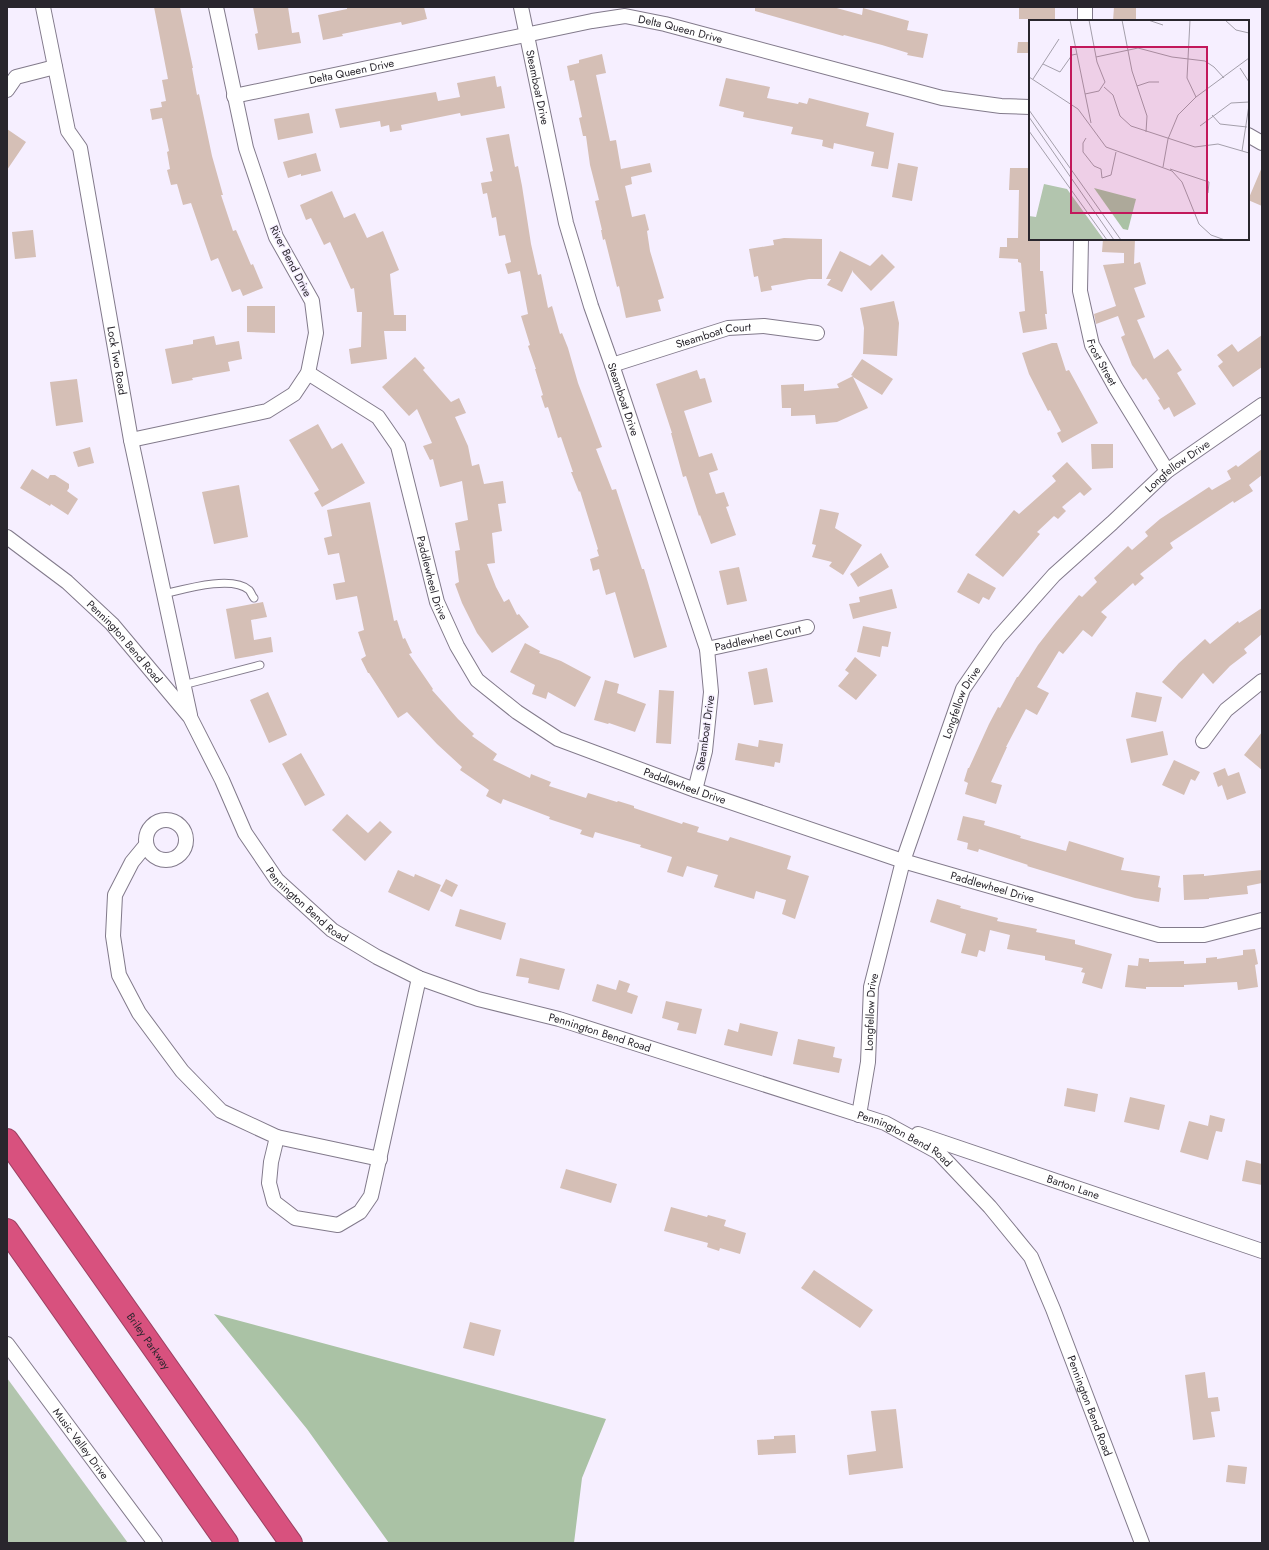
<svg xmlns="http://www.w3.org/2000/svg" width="1269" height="1550" font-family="Jost,sans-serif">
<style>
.green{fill:#b2c5ae}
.forest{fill:#aac2a5}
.building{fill:#d5bfb6}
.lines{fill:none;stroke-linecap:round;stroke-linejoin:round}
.service-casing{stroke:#827a8b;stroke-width:9}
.minor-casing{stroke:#827a8b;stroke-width:16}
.motorway-casing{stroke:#9b4262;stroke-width:24}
.service{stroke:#fff;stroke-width:7}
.minor{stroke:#fff;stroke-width:14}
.motorway{stroke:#d8517e;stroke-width:22}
.labels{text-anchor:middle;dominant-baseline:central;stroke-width:3;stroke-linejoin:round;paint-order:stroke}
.street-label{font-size:11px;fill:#29262d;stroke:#f6efff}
.inset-road{fill:none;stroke:#a49fab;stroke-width:1}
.view{fill:#c2185b;fill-opacity:0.15;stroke:#c2185b;stroke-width:2}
.inset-edge{fill:none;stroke:#29262d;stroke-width:2}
</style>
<rect width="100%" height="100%" fill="#f6efff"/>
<!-- green -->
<path class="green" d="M7,1378L128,1543H7Z"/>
<!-- forest -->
<path class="forest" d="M214,1314L606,1419L582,1478L574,1543H389L307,1429Z"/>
<!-- building -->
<path class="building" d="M154,7H180L193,68H192L197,95L199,94L212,156L223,195H221L233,231L236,230L251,265L253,264L263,288L243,296L240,289L232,292L218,258L211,261L191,203L183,205L177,184L171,185L167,170L170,169L167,152L169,151L162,118L152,120L150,109L162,107L161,102L166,101L162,80L168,79Z
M253,7H288L292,33L299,32L301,43L258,50L255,34L258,33Z
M347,7H424L427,19L402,25L401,22L342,34L343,36L323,40L318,15L347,9Z
M755,7H833L862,15L863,8L909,21L907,30L928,34L923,58L907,55L908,53L882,45L844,35L843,36L755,11Z
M1019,7H1055V21H1029V19H1019Z
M1114,7H1136V21H1113Z
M1018,42H1030V53H1017Z
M602,54L606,73L596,75L610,141L616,140L621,169L650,163L652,172L631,177L632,184L625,186L632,217L645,214L649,230L647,231L650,251L664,298L658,300L661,311L626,318L619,286L617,287L605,239L603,240L601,230H602L595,201L599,200L590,165L586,136H583L579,118L582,117L574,80L570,81L567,66L579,63V60Z
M495,76L497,87L501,86L505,108L461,116L460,113L401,125L402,130L390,132L389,125L381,127L380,121L340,128L335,109L436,92L438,101L460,97L457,83Z
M726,78L770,87L767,98L798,104L799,102L807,104L809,98L869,113L866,126L894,133L888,169L871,166L874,152L834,143L833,149L822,146L823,140L791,134L793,127L743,117L744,112L719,106Z
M309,113L313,133L278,140L274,119Z
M7,129L26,142L7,170Z
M509,134L515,167L518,166L522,186L531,244L538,275L541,274L548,308L552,306L560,334L562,333L568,348L578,383L602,447L596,449L612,490L616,489L632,538L642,569H644L667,647L634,658L615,592L606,595L599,569L593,571L590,559L599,556L597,550L598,549L580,491L579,492L571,472H573L561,437L558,438L548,407L545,408L541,396L543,395L535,369H536L528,346L530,345L521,316L528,314L520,271L508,274L505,264L511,262L505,235L499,236L496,217L492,218L487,193L483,194L481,183L492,181L490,172L493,171L486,138Z
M316,153L321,171L301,176V174L288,178L283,162Z
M898,163L918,167L912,201L892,197Z
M1262,167V206L1248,200Z
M1010,168H1030V239H1040V271H1043L1047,314H1045L1047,329L1023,333L1019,312L1025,311L1021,263L1018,262V259L999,258L1000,247H1007V238H1018L1019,190H1009Z
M332,191L344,218L355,213L367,238L383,231L399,270L390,274L394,315H406V331H384L387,359L351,364L349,349L361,347L362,312H357L354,288L351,289L330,242L324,245L311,218L306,220L300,205Z
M33,230L36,257L15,259L12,232Z
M784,238L822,239V279H809L771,286L772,290L761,292L758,276L754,277L749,249L774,245L773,240Z
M1103,239H1135L1134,264L1140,262L1146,284L1134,288L1145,317L1137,320L1154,359L1168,349L1182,370L1177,373L1196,404L1174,417L1169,407L1164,410L1158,400L1160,399L1146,378L1143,380L1132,365L1121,337L1125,335L1118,316L1096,324L1094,314L1116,306L1103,265L1124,263V253L1102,252Z
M840,251L870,266L882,254L895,267L871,291L853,272V270L842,292L827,285L831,279H826Z
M894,301L899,323L897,356L863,354L864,328L860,308Z
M247,306H275V333L247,332Z
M1262,335V367L1233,387L1218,366L1223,362L1217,355L1232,344L1238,352Z
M214,336L216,345L239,341L242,359L228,362L230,371L192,378L193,380L172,384L165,349L193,344V340Z
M1052,343H1057L1066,371L1069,370L1098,423L1062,443L1057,433L1061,431L1050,410L1048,411L1029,374L1022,353Z
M415,357L425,368L423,370L451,402L459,398L466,413L455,417L468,446L472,466L479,464L484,484L503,481L506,503L498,504L502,531L492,533L495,563L487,564L496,587L504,602L509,599L517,615L519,614L529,627L492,653L477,633L462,603L455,584L459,582L455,551L460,550L455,523L468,520L462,481L440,487L433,459L430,460L423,446L432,443L417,409L409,416L382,387Z
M862,359L893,379L882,395L853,377L868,408L837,422L816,424L815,415L791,416V408H782L781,385L804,384V391L839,388L837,384L853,376L851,375Z
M697,370L700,379L705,378L712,402L684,411L699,457L712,453L718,470L709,473L716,494L724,492L729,506L726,507L736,535L711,544L700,515L699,516L686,476L683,477L671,433H672L656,384Z
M77,379L83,422L56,426L50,382Z
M318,424L332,449L342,443L365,483L322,507L314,493L319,490L289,440Z
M1091,444H1113V468L1092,469Z
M90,447L94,463L78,467L73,452Z
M1262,449V475L1249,485L1253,491L1234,503L1233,501L1170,543L1173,548L1140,574L1144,578L1135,586L1133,583L1101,612L1107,617L1092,637L1083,630L1063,654L1059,651L1037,687L1049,693L1037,715L1026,709L1006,747H1007L991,782L1002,785L996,804L965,794L968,783L964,781L968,768H969L989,724L998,707L1000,708L1017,677H1018L1038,645L1056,622L1079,595L1082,597L1097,582L1094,578L1128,546L1132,550L1148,536L1145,532L1160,519L1209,487L1212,490L1231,479L1227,471L1236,465L1238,467Z
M1067,462L1092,489L1084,496L1080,492L1062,507L1066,511L1058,519L1054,516L1037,532L1040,534L1003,577L975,555L1014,510L1019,514L1056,481L1052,476Z
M32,469L48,479L50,475H55L69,484V488L67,491L78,499L68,515L51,504L50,506L20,488Z
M239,485L248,537L214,544L202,492Z
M370,502L394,621L397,620L403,639L405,638L412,653L409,654L433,689L432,690L458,719L474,734L472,736L497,754L493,760L530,778L531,774L551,782L549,786L586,798L588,793L617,802L618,801L634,806V808L682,824L683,822L699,827L697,832L728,841L730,837L791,856L787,869L809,876L795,919L782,914L786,900L756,891L754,899L714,887L718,875L687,866L683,877L667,872L672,857L640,847L641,845L595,832L593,838L580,834L582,830L549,819L550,817L503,799L501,804L486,796L489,790L460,770L462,767L437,744L407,712L398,718L369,673H368L361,659L366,656L358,632L364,630L357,596L336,600L333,584L345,582L339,553L328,555L324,538L332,536L327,510Z
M820,509L839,513L835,528L862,545L843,575L829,566L832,562L812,557L816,545L812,544Z
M881,553L889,567L858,587L850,574Z
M739,567L747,601L727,605L719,571Z
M968,573L996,588L989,600L983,597L979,604L957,592Z
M892,589L897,608L853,619L849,604L860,602L859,597Z
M263,602L267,617L251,620L254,640L271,637L273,652L235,659L226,609Z
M1262,608V634L1244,649L1247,653L1230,666L1213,684L1203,673L1182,699L1162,682L1179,663L1205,639L1210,644L1238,621L1239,623Z
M863,626L891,632L888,647L882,646L880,657L857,652Z
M525,643L540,651L539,653L561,661L591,677L575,707L548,692L546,699L532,694L535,685L510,672Z
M855,657L877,675L856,700L838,686L849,673L845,670Z
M767,668L773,702L754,705L748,672Z
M605,680L619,684L617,693L646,704L635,732L609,723L608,724L594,720Z
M659,690L674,691L671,744L656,743Z
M268,692L287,735L269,743L250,700Z
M1136,692L1162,697L1156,722L1131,717Z
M1163,731L1168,755L1131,763L1126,739Z
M1262,732V770L1244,755Z
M759,740L783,744L780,763L775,762L774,767L735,760L738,743L758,747Z
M301,753L325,795L305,806L282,764Z
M1174,760L1200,772L1195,781L1191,779L1184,795L1162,785Z
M1225,768L1228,776L1239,772L1246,793L1227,800L1222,785L1218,787L1213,773Z
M347,814L368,833L380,821L392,832L365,861L332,830Z
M963,816L985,821L984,825L1021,836L1020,838L1066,851L1069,841L1124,858L1121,870L1160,876L1158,887L1161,888L1159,902L1135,898L1093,886L1027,866L1028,865L979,849L978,852L967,849L968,843L957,840Z
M398,870L414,877L415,874L441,885L429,911L388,892Z
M1262,870V883L1247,886L1248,894L1209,898V899L1184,900L1183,875L1204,874V876Z
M446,879L458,885L452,897L440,891Z
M937,899L961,906L960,908L998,918L997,921L1037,929L1036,932L1075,940V944L1112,954L1102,989L1082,983L1085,973L1081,972L1083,968L1045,960V956L1007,949L1010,935L990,930L985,952L979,950L977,957L961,953L966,934L930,922Z
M460,909L506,923L501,940L455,926Z
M1255,949L1258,964L1255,965L1258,987L1238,990L1237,982L1184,985V987H1146V989L1125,987L1128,965L1138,966L1139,958L1149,959V962L1184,961V964L1206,963V958L1217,957V959L1243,955V950Z
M520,958L565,969L559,990L528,983L529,978L516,976Z
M619,980L630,984L627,992L638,996L632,1014L592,1001L597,984L616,990Z
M666,1001L702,1009L696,1034L677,1030L679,1023L662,1018Z
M740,1023L778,1032L772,1056L724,1045L728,1029L738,1032Z
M798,1039L835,1047L833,1057L842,1059L839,1073L793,1064Z
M1067,1088L1098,1094L1095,1112L1064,1106Z
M1130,1097L1165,1105L1159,1130L1124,1122Z
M1210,1115L1225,1119L1222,1132L1216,1131L1208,1160L1180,1152L1189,1121L1208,1126Z
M1246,1160L1262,1164V1185L1242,1181Z
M566,1169L617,1184L611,1203L560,1188Z
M671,1207L707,1217L708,1215L726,1220L724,1226L746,1233L740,1254L720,1248L719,1251L707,1247L708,1243L664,1231Z
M814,1270L873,1310L860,1328L801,1288Z
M470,1322L501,1330L494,1356L463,1348Z
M1205,1372L1208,1398L1218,1397L1220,1411L1211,1412L1215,1437L1193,1440L1185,1375Z
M896,1409L903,1468L849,1475L847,1455L876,1451L871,1411Z
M795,1435L796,1453L758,1455L757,1440L774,1439V1436Z
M1228,1465L1247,1467L1245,1484L1226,1482Z"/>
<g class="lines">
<!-- service casing -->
<g class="service-casing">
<path id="service" d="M164,594C185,589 232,575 249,590C251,592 252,596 254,598
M183,685L260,665"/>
</g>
<!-- minor casing -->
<g class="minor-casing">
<g id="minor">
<path id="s1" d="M43,7L68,131L80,148L131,440L190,715"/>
<path id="s2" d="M521,7L566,223L591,306L612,365L707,649L711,692L705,751L695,790"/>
<path d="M1085,21V7"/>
<path d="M7,90L16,77L55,67"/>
<path id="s3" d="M234,96L592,21L625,16L665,24L942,98L1001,106L1030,107"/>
<path d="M1248,135L1262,143"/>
<path id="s4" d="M1081,239L1080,291L1092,345L1116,388L1167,471"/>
<path id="s5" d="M612,365L728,328L764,326L817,333"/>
<path id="s6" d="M308,373L378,417L398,446L437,602L457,646L477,680L517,712L558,739L695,790L903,861L1159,935H1204L1262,920"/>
<path d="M131,440L267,411L294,394L308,373L316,333L312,301L276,237L246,148L216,7"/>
<path id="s7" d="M7,537L67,582L112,624L190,717L222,780L245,833L277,880L332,930L377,957L419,978L478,999L559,1019L885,1123L938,1152L990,1207L1031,1257L1053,1309L1142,1543"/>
<path id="s8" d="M707,649L807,627"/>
<path d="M1203,741L1226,710L1262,681"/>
<circle cx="166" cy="840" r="20"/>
<path d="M146,845L132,862L115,895L113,936L119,975L139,1013L182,1071L221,1111L277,1137L271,1162L269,1183L274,1202L295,1218L338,1225L360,1212L371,1196L419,978"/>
<path id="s9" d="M859,1115L868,1062L871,987L903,861L963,689L998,638L1054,575L1112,523L1167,471L1262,405"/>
<path id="s10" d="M918,1134L1262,1251"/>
<path d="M277,1137L380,1159"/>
<path id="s11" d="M7,1344L155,1543"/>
</g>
</g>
<!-- motorway casing -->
<g class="motorway-casing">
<g id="motorway">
<path id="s12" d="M7,1140L291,1543"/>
<path d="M7,1230L227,1543"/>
</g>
</g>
<!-- service -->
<use href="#service" class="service"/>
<!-- minor -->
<use href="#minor" class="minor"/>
<!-- motorway -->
<use href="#motorway" class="motorway"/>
</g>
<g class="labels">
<!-- street labels -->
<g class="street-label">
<text stroke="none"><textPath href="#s3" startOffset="456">Delta Queen Drive</textPath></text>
<text stroke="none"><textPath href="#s3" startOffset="120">Delta Queen Drive</textPath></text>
<text stroke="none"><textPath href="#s2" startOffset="82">Steamboat Drive</textPath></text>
<text transform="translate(291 261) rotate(63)">River Bend Drive</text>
<text stroke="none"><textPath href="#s5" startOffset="106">Steamboat Court</textPath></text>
<text stroke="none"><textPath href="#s1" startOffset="363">Lock Two Road</textPath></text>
<text stroke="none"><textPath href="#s4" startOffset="127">Frost Street</textPath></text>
<text stroke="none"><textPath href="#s2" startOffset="406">Steamboat Drive</textPath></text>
<text stroke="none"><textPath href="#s9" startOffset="752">Longfellow Drive</textPath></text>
<text stroke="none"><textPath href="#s6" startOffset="254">Paddlewheel Drive</textPath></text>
<text stroke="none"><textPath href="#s8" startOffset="52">Paddlewheel Court</textPath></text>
<text stroke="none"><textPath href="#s7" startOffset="158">Pennington Bend Road</textPath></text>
<text stroke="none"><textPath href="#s9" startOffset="428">Longfellow Drive</textPath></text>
<text transform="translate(705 733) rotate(-82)">Steamboat Drive</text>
<text stroke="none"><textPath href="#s6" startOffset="602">Paddlewheel Drive</textPath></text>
<text stroke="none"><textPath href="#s6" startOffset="926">Paddlewheel Drive</textPath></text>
<text stroke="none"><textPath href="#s7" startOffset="482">Pennington Bend Road</textPath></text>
<text stroke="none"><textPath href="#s9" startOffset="104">Longfellow Drive</textPath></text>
<text stroke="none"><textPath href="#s7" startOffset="806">Pennington Bend Road</textPath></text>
<text stroke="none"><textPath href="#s7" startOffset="1130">Pennington Bend Road</textPath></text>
<text stroke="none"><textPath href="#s10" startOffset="164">Barton Lane</textPath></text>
<text stroke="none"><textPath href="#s12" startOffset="246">Briley Parkway</textPath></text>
<text stroke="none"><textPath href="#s7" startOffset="1466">Pennington Bend Road</textPath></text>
<text stroke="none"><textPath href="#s11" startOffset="124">Music Valley Drive</textPath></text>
</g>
</g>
<!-- overview -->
<g transform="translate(1029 20)">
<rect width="220" height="220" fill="#f6efff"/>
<path d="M15,164L38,169L75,220H0V196L7,197Z" fill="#b2c5ae"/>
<path d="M65,168L107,179L99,210L94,209Z" fill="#aac2a5"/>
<path class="inset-road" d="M41,0L62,103M93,0L103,51L118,96L117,112M119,0L134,5M161,0L158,58L167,77M196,0L207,10L220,13M67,37L109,28L143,37L176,41L185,47L195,58M14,44L31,52L43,35L48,34M211,48L220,62M0,57L49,89L77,127L143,151L153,162L170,204L182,215L196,220M4,59L30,19M108,66L120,62H130M75,67L84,75L91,96L102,106L166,127L189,124L220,133M56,74L70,71L76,62L68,42L60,0M0,90L92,220M183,95L191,104L218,107M0,97L85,220M171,106L202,83L220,82M0,111L78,220M57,118L54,123V132L65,146L72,149L73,158L82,155L87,132M213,131L220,85M134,147L139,119L149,95L167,77L220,38M141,149L180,162L179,173"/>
<path class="view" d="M42,27H178V193H42Z"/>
<rect width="220" height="220" class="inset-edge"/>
</g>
<!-- border -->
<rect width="1269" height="1550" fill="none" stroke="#29262d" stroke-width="16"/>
</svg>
